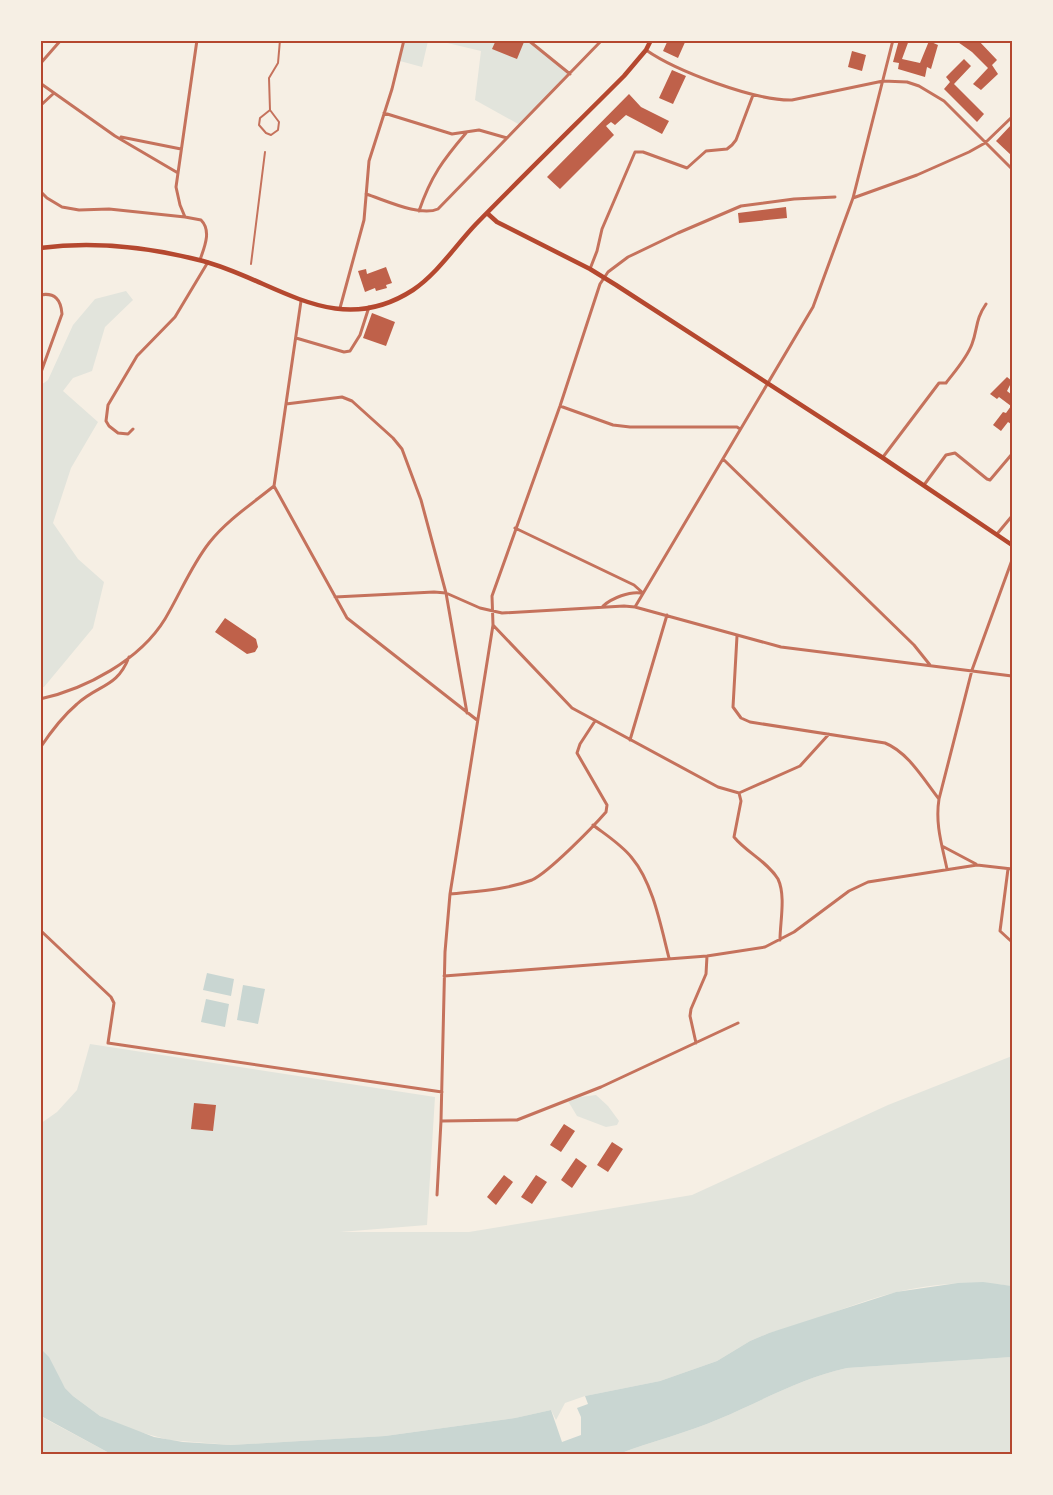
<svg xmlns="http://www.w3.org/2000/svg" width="1053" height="1495" font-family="Helvetica,sans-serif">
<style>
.green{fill:#e2e4dc}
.water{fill:#c9d6d2}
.building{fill:#bf614a}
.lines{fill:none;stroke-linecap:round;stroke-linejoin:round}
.pedestrian{stroke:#c5725c;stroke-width:2}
.minor{stroke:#c5725c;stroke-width:3}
.primary{stroke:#b5482f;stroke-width:4.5}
.neatline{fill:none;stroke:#b5482f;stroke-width:2}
</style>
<rect width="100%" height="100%" fill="#f6efe4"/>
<!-- green -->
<path class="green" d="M403,41H428L422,67L400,61Z
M439,41H528L570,74L520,125L475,100L481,51Z
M126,291L133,300L105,327L92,371L73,378L63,391L98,422L71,468L53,523L78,559L104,582L93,628L44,687H41V385L48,380L73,325L95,299Z
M90,1044L435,1097L427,1225L340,1232H469L692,1195L888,1105L1012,1056V1286C974,1281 935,1283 897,1292C854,1302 813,1323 769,1333L750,1341L717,1361L660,1381L585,1396L565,1403L556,1420L551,1410L515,1418L385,1436L231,1445L169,1440L136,1431L100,1416L73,1396L65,1388L41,1349L40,1124L57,1112L77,1090Z
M596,1095L608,1106L619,1121L617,1125L606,1127L577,1116L568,1101L580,1097Z
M1012,1357V1454H619C652,1441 687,1433 719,1419C762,1401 801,1378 847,1368Z
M40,1416L111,1454H41Z"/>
<!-- water -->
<path class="water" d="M207,973L234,979L231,996L203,990Z
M243,985L265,989L258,1024L237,1020Z
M206,999L229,1004L225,1027L201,1022Z
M983,1282L1012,1286V1357L847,1368C801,1378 762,1401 719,1419C687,1433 652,1441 619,1454H610L608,1452L601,1454H111L41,1416V1349L49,1357L65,1388L73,1396L100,1416L154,1437L183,1442L231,1445L385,1436L515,1418L551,1410L562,1442L581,1435V1417L577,1408L588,1404L585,1396L660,1381L717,1361L750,1341L769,1333L896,1292L958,1283Z"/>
<!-- building -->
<path class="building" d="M496,40H520L524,42L517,59L492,49Z
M668,40H686L678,58L663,51Z
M899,40H909L902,59L920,63L929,41L938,45L931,69L927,67L925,77L898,69L899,63L893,62Z
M955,40H978L997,60L992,65L998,74L981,90L973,84L988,68L972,52Z
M852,51L866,55L862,71L848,67Z
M964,59L971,66L954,84L984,114L977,122L944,89L950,82L946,77Z
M672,70L686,76L673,104L659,98Z
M629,94L641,107L669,121L662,134L626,115L615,125L611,122L606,126L614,135L560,189L547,177Z
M1012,124V156L996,141Z
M786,207L787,218L739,223L738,213Z
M386,267L392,283L386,285L387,288L376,291L375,288L365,292L358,271L366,269L367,274Z
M372,313L395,322L386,346L363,338Z
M1007,377L1012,381L1007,391L1012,395V421L1011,424L1008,422L1001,431L993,425L1003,412L1006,413L1011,406L999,397L997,399L990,394Z
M225,618L256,639L258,647L255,652L247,654L215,632Z
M194,1103L216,1105L213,1131L191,1129Z
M564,1124L575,1131L561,1152L550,1145Z
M612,1142L623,1149L608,1172L597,1165Z
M576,1158L587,1166L572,1188L561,1180Z
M504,1175L513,1182L496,1205L487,1197Z
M536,1175L547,1182L532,1204L521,1197Z"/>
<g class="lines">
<!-- pedestrian -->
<path class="pedestrian" d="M270,110L260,118L259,125L266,133L271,135L278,130L279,122L270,110L269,78L278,63L280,40
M251,264L265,152"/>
<!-- minor -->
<path class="minor" d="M197,40L176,187L180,205L185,217L201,220C212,231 204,248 200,260
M528,40L570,74
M646,50C676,71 755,101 792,100L883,81L907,82L919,86L944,101L1012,169
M40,64L61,40
M40,83L115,136L178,173
M40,106L54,93
M384,113L452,134L479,130L507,138
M121,137L181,149
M40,191L47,198L62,207L79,210L109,209L185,217
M366,194C385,200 420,217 438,209L602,40
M853,198L917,175L969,152L985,143L1012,117
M419,211C431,176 443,160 466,133
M590,269L597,251L602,229L635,152H643L687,168L706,151L727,149L732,145L736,140L753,95
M40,295C55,292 61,300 62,314L40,375
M340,308L364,220L369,161L392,89L404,40
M296,338L344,352L350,351L360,335L369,307
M286,404L342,397L352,401L393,438L402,449L421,500L446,593L467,713
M560,406L613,425L630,427H737L740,429
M133,429L128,434L118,433L109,426L106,421L108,405L137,356L175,317L208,262
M883,457L939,383H946C955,371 967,358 972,344C978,328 975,320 986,304
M723,459L914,645L930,665
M924,485L946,455L955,453L987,479L990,480L1012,454
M274,486L347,618L477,720
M515,528L634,585L643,593
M997,534L1012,516
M335,597L434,592L446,593L480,608L502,613L624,606L635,607L781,647L1012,676
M603,606C612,598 630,591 641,593
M635,607L813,307L853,198L893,40
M493,625L572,708L718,787L739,793L800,766L829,734
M737,636L733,707L741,718L750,722L885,743C908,752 924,780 939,799
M40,699C86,689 140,660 165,619C180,594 191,566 209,543C226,521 253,503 274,486L301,301
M630,740L667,615
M40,748C50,733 63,716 77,704C99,684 117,688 129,657
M739,793L741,801L734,837C746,852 768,862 778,879C786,896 780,922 780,940
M593,825C606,835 622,845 632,858C653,883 661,927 669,958
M942,846L976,864
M947,869C942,845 935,824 939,799L972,670L1012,560
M1008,869L1000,931L1012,942
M450,894C477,891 506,890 532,880C549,872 593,827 606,812L607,805L577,753L580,744L595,721
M40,930L111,997L114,1003L108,1043L442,1092
M444,976L707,956L765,947L794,932L849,891L868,882L977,865L1012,869
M696,1043L690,1016L691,1009L706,974L707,956
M442,1121L517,1120L601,1087L738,1023
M437,1195L441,1121L445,952L450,894L493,625L492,596L560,406L600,284L608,272L628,257L678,233L741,206L794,199L835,197"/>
<!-- primary -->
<path class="primary" d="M487,213L497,222L590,269L616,285L883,458L1012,545
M40,248C95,241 149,247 203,261C277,281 336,340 413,290C438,273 455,246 476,224C525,174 575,125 624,76L646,50L651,40"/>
</g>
<!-- border -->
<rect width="1053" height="1495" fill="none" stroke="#f6efe4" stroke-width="84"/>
<rect x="42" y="42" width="969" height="1411" class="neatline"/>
</svg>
